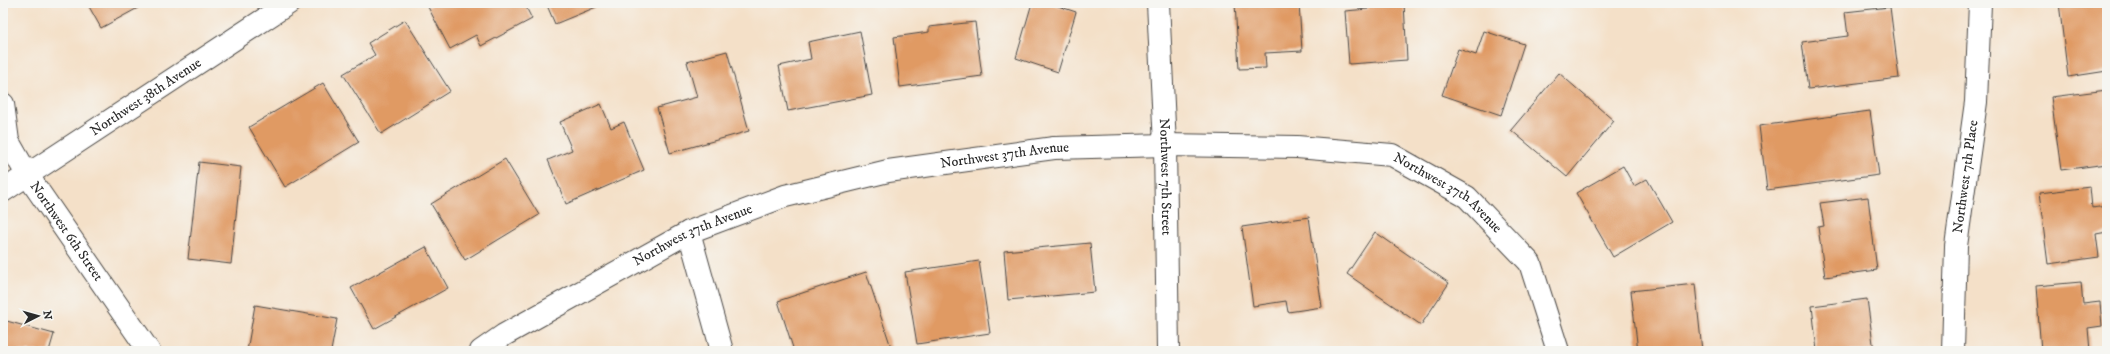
<svg xmlns="http://www.w3.org/2000/svg" width="2110" height="354" font-family="'IM FELL DW Pica',serif">
<style>
.building{fill:#e09a64}
.lines{fill:none;stroke-linecap:round;stroke-linejoin:round}
.minor-casing{stroke:#494643;stroke-width:24}
.minor{stroke:#fff;stroke-width:22}
.labels{text-anchor:middle;dominant-baseline:central;stroke-width:4;stroke-linejoin:round;paint-order:stroke}
.street-label{font-size:14px;fill:#2b2b2b;stroke:#f6f6f2}
</style>
<rect width="100%" height="100%" fill="#f6f6f2"/>
<filter id="ink" filterUnits="userSpaceOnUse"><feTurbulence type="fractalNoise" baseFrequency=".025" numOctaves="2"/><feDisplacementMap in="SourceGraphic" scale="8" xChannelSelector="R" yChannelSelector="G"/><feConvolveMatrix kernelMatrix="1 2 1 2 8 2 1 2 1" color-interpolation-filters="sRGB"/></filter>
<filter id="wash" filterUnits="userSpaceOnUse"><feTurbulence type="fractalNoise" baseFrequency=".012" numOctaves="4" result="noise"/><feDisplacementMap in="SourceGraphic" scale="16" xChannelSelector="R" yChannelSelector="G"/><feGaussianBlur stdDeviation="0.9" result="paint"/><feColorMatrix in="noise" values="0 0 0 0 0 0 0 0 0 0 0 0 0 0 0 0 0 1.4 0 .05"/><feComposite in="paint" operator="in"/></filter>
<g filter="url(#wash)">
<rect width="100%" height="100%" fill="#f4e0c8"/>
<g id="blocks">
<!-- building -->
<path class="building" d="M87,3H147L101,28Z
M436,3H524L532,19L481,46L476,35L450,49L428,7Z
M546,3H606L555,24Z
M1032,3H1049L1076,12L1058,72L1016,58Z
M1235,3H1274V5L1299,3L1302,51L1265,53L1266,68L1239,69Z
M1368,3H1404L1407,60L1349,64L1345,11L1368,9Z
M2059,3H2107V71L2068,77Z
M1890,7L1899,78L1808,89L1802,42L1848,36L1845,12Z
M405,20L450,91L381,134L343,74L375,55L368,43Z
M975,22L982,76L900,87L894,37L929,32V27Z
M860,31L872,95L788,111L779,66L811,59L808,42Z
M1484,31L1524,44L1501,115L1442,95L1458,49L1476,55Z
M727,51L749,131L670,153L657,108L697,97L687,62Z
M1559,73L1614,121L1567,177L1511,130Z
M323,83L359,142L285,187L249,127Z
M2107,90V164L2061,170L2051,97Z
M601,104L611,128L624,122L644,170L566,204L548,160L572,150L560,122Z
M1870,111L1879,175L1767,190L1759,126Z
M505,159L539,215L465,260L431,204Z
M199,162L241,167L231,264L188,259Z
M1623,166L1634,186L1647,179L1672,222L1613,257L1576,193Z
M2090,187L2092,208L2107,206V232L2096,234L2099,257L2048,264L2039,193Z
M1868,197L1877,270L1825,277L1818,227L1824,226L1820,203Z
M1309,217L1322,307L1288,312L1286,301L1253,306L1242,227Z
M1375,232L1449,283L1421,325L1347,274Z
M1090,243L1095,292L1008,300L1004,251Z
M426,247L448,288L374,329L351,288Z
M979,261L990,333L917,344L905,272Z
M866,272L891,347L879,351H794L778,301Z
M2081,282L2083,304L2100,302L2102,326L2088,328L2090,351H2041L2036,286Z
M1695,284L1702,351H1638L1631,291Z
M1867,299L1874,351H1817L1812,306Z
M255,305L337,319L331,351H247Z
M3,320L54,334L49,351H3Z"/>
</g>
</g>
<g filter="url(#ink)">
<use href="#blocks" fill-opacity="0" stroke="#494643" stroke-width="1"/>
<g class="lines">
<!-- minor casing -->
<g class="minor-casing">
<g id="minor">
<path id="s1" d="M1158,3L1165,145L1168,351"/>
<path id="s2" d="M3,104L8,141L28,176L149,351"/>
<path id="s3" d="M3,191L289,3"/>
<path d="M689,232L722,351"/>
<path id="s4" d="M481,351L504,335L689,232L785,196L888,171L1054,148L1165,145L1297,147L1392,155L1467,197L1530,263L1558,351"/>
<path id="s5" d="M1953,351L1956,246L1976,102L1980,3"/>
</g>
</g>
<!-- minor -->
<use href="#minor" class="minor"/>
</g>
</g>
<g class="labels">
<!-- street labels -->
<g class="street-label">
<text stroke="none"><textPath href="#s3" startOffset="171">Northwest 38th Avenue</textPath></text>
<text stroke="none"><textPath href="#s4" startOffset="566">Northwest 37th Avenue</textPath></text>
<text stroke="none"><textPath href="#s1" startOffset="174">Northwest 7th Street</textPath></text>
<text stroke="none"><textPath href="#s5" startOffset="175">Northwest 7th Place</textPath></text>
<text stroke="none"><textPath href="#s4" startOffset="1022">Northwest 37th Avenue</textPath></text>
<text stroke="none"><textPath href="#s2" startOffset="145">Northwest 6th Street</textPath></text>
<text stroke="none"><textPath href="#s4" startOffset="242">Northwest 37th Avenue</textPath></text>
</g>
</g>
<!-- margin -->
<rect width="2110" height="354" fill="none" stroke="#f6f6f2" stroke-width="16"/>
<!-- north arrow -->
<g transform="translate(38 316) rotate(84)" stroke="#f6f6f2" stroke-width="3" paint-order="stroke">
<path d="M0-3L7 15L0 10L-7 15Z" fill="#2b2b2b"/>
<text y="-6" font-size="11" font-weight="bold" text-anchor="middle" fill="#2b2b2b">N</text>
</g>
</svg>
